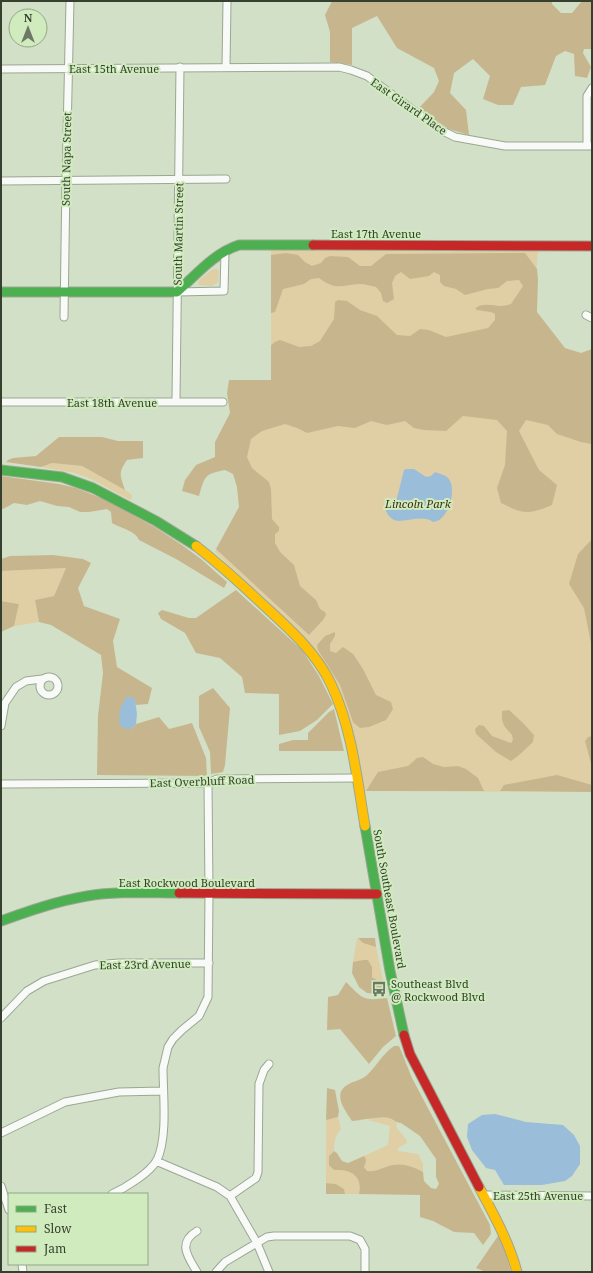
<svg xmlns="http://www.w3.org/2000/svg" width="593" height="1273" font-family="'Noto Serif',serif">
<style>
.green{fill:#e0cea5}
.forest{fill:#c7b68d}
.water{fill:#9abdda}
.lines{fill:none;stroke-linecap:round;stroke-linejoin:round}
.street-casing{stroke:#9ba693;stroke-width:9}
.fast-casing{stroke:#9ba693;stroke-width:11}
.slow-casing{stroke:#9ba693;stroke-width:11}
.jam-casing{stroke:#9ba693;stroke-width:11}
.street{stroke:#f8faf7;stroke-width:7}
.fast{stroke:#4caf50;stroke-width:9}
.slow{stroke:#ffc107;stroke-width:9}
.jam{stroke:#c62828;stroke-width:9}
.labels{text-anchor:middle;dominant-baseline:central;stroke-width:4;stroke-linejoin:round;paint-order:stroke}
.street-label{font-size:11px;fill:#36402e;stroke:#d0ebbe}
.park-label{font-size:11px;font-style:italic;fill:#402d13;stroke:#d0ebbe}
.poi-label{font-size:11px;fill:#36402e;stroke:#d0ebbe;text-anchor:start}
</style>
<rect width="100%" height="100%" fill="#d2e0c8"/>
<!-- green -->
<path class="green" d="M271,250H538L532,322L592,374V792L363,791C358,761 354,728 343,699C329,661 302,633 273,606C253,588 234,570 215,552L239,507V410H271Z
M213,269H217L219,271L218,282L212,286L199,285L198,284L199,280Z
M52,463L82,466L125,490L132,495V498L130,500L91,479L75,473L41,467Z
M66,568L54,596L35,600L39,622L14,626L19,604L1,601V571Z
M357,938L363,943L376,947L383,980H377L372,976V967L363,960L353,962Z
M338,1117L341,1129C335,1136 334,1141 334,1151L329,1156L334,1170C350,1169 363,1175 359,1194H345L344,1189L336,1184L326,1183V1120Z
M379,1117L389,1118L397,1123L396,1126C398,1131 404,1135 407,1141V1143L399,1147L398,1151L418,1154L423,1164V1172C414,1167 403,1164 392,1165C383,1166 378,1172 367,1171L364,1167L366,1161L364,1156L388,1145L390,1126L368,1120Z"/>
<!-- forest -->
<path class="forest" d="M332,1H552V4L561,13H572L582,1H592V49H584L583,53L591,67L587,78L575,76L574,54L565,51L556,56L545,85L521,87L513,105H498L483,99L490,76L473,59L454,73L450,93L466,110L469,135L449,129L418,109L434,92L439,81L434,68L397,48L377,16L352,28V65L330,62V32L325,15Z
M286,253L298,255L305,262L312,266L321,263L325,258L330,256L348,257L360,266H371L386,254L525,253L537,269L538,279L537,312L565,348L581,353L592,349V444L581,442L557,434L548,425L526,420L519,431L539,470L557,485L552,505C528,515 523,514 501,503L497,488L505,465L507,431L497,420L463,416L446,431L424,430L414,428L405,421L387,425L371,421L355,428L338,426L307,433L297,428L285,424L262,431L251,439L247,457L252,468L269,482L271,489L272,519L279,527V531L275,534V543L280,552L294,565L300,586L316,600L320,609L325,612L326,615L323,620L309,635L216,549L239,507L237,487L233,474L225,470C204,474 205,476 199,496L182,491L185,480L196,465L215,457V442L230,413L227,393L229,380H271V345L275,342L280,340L299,347L311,346L320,341L334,319L335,302L338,300L347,301L360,310L377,316L397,335L410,336L420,329L429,330L446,337L488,328L495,320V314C489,310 481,312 475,309C482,302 492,306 501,306C504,306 508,305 511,304L523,286L519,280L507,281L498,288L488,289L465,295L456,289L444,286L440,282V275L434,272L429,276L410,279L401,272L395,276L392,283L394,299L387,303L383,301L381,293L376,287C371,286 365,284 360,284C341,285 336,291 319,278L311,279L304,284L283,289L275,312L271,313V255Z
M59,437H102L118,441H143V458L127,460C118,473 120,475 125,490L82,466L52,463L41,467L6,462L8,460L13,458L36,456Z
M1,476L59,484L76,488L106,500L153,526L182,545L201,559L227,582L224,588L176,559L139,540C136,531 120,528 112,523L111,512L107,509L89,512H80L69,507L57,506L40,501L27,505L14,503L3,509L1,508Z
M592,539V648L584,608L569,584L578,554Z
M53,555L83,559L91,563L78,588L84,606L120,619L113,641L117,667L152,688L148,704L136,705L134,699L131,729L136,724L159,717L169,729L192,723L206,758L207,776L97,775L98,716L103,673L101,655L51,625L39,622L35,600L54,596L66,568L1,571V559L10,556Z
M236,590L302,650L319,676L333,704L317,720L300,731L279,735V694L245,693L242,677L220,658L196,653L185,633L161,619L158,613L162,610L189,618H196Z
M1,601L19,604L14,626L1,632Z
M335,632V636L330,644V651L336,653L343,647L353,654L363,669L376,695L391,702L393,709L386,720L369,727L360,728L353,722L340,685L318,650L317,645L325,636Z
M213,688L230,708L225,765L223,772L211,774L210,752L199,727V696Z
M334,709L344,751H279V744L293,740H308V733L329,712Z
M509,710L523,723L534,735L533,742L518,756L511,761L496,752L476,734L475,729L479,725L484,726L492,736L511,743L513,740L512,735C504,726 501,724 502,711Z
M592,736V767L585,741L588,737Z
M423,757L433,764L444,767L458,766L466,769L478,778L484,791H366L378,772L408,766L417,758Z
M557,775L592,785V792L500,791L504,785Z
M358,938H375L376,947L363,943Z
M363,960H368L372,967V977L377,980H383L386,991L377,994L367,993L359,987L352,973L353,962Z
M346,982C363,999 363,1001 387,998L396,1036L383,1047L369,1064L340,1029L327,1030L328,997L338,995Z
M394,1046H399L412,1078L490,1225L491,1234L483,1245L474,1233L454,1232L433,1221L420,1217V1195L359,1194C363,1175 350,1169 334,1170L329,1165V1156L334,1151L337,1153L342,1161L348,1163L364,1156C367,1159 366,1163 364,1167L367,1171C377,1172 383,1167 392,1165C403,1163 414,1167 423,1172L424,1181L431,1188L436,1189L439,1184L436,1177V1159L420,1136L401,1123C396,1123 393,1119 389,1118C382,1116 361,1120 352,1121C345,1110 331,1093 349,1084C354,1081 361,1080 366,1076C376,1067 383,1053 394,1046Z
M327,1088L335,1090L339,1111L338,1117L326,1120Z
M326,1183L336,1184L344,1189L345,1194H326Z
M500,1233L511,1272H486L476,1268Z"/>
<!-- water -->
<path class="water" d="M406,469H414L426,477L431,476L435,472C440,474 446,475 449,479C457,491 448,521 433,522C424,515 409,521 398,521C391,520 386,514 385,507L397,498L404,470Z
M127,696L135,699L137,714L136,724L131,729L123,728L119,723L120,709Z
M495,1114L526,1122L563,1125L574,1135L580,1146V1164L572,1176L565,1181L542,1185H504L495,1170L486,1168L472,1150L467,1137L468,1124L482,1115Z"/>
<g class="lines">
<!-- street casing -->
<g class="street-casing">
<path id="street" d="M226,67L227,1
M1,69L339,67L351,70L367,76L439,129L455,137L505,146H592
M587,146V96L592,88
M1,181L226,179
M177,292L224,291L225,251
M586,315L592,318
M64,317L66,180L70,1
M176,401L180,67
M1,402H223
M40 686a9 9 0 1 1 18 0a9 9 0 1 1-18 0Z
M1,726L5,703L16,687L26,681L42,679
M1,784L208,783L217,779L356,778
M1,1018L27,991L44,981L95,965L119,963H209
M1,1133L65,1102L119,1092L163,1091
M156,1161L217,1187L230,1196L257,1243L269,1272
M1,1186L9,1210
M112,1194C125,1188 150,1173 157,1160C168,1137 163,1094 163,1068L168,1047L173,1039L182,1030L199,1016L208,997L209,894L208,783
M484,1195L592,1196
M230,1196L256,1178L258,1172L259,1084L264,1070L269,1064
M22,1264L23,1272
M197,1272C188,1257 177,1243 197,1231
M216,1272L225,1262L267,1237L274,1236H350L360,1240L365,1249V1272"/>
</g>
<!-- fast casing -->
<g class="fast-casing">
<path id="fast" d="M1,292H177C196,275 214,253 239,245H313
M1,470L62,477L93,488L156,521L196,546
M365,826L390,971L404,1035
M1,921C29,911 57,901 87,896C117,891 148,893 179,893"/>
</g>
<!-- slow casing -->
<g class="slow-casing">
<path id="slow" d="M196,546C218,563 238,581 258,600C285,625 315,650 331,684C352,728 357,779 365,826
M479,1187C494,1215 509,1242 517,1272"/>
</g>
<!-- jam casing -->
<g class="jam-casing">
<path id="jam" d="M313,245L592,246
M179,893L377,894
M404,1035L410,1054L479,1187"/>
</g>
<!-- street -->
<use href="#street" class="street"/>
<!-- fast -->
<use href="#fast" class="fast"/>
<!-- slow -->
<use href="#slow" class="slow"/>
<!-- jam -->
<use href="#jam" class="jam"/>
</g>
<!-- icons -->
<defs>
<g id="bus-bare" transform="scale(1.2)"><path d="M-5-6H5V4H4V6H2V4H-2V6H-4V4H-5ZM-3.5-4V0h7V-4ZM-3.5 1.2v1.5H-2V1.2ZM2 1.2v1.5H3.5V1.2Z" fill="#6d7864" stroke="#d0ebbe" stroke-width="2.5" paint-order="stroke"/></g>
</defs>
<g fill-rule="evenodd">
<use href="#bus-bare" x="379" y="989"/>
</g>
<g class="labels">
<!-- street labels -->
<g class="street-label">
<text x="114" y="68">East 15th Avenue</text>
<text transform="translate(409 106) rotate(35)">East Girard Place</text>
<text transform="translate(66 159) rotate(-89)">South Napa Street</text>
<text x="376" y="233">East 17th Avenue</text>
<text transform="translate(178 234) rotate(-89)">South Martin Street</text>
<text x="112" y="402">East 18th Avenue</text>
<text transform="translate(202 781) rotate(-2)">East Overbluff Road</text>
<text x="187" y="882">East Rockwood Boulevard</text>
<text transform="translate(390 899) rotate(80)">South Southeast Boulevard</text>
<text transform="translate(145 964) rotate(-1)">East 23rd Avenue</text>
<text x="538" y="1195">East 25th Avenue</text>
</g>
<!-- park labels -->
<g class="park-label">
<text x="418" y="503">Lincoln Park</text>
</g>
<!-- poi labels -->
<g class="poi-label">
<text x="391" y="983">Southeast Blvd<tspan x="391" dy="13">@ Rockwood Blvd</tspan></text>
</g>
</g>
<!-- border -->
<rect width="593" height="1273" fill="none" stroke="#36402e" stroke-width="4"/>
<!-- legend -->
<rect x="8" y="1193" width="140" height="72" fill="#d0ebbe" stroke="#92a784"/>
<rect x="16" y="1206" width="20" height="6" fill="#4caf50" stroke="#92a784"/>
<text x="44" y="1213" font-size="12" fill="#36402e">Fast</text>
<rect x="16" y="1226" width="20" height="6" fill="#ffc107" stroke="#92a784"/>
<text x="44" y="1233" font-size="12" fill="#36402e">Slow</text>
<rect x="16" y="1246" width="20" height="6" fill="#c62828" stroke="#92a784"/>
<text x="44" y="1253" font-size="12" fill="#36402e">Jam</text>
<!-- north arrow -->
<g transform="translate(28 28)"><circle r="19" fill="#d0ebbe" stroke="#92a784"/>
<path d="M0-3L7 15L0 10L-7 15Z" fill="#6d7864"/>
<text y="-6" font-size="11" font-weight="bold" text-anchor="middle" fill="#36402e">N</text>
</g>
</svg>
